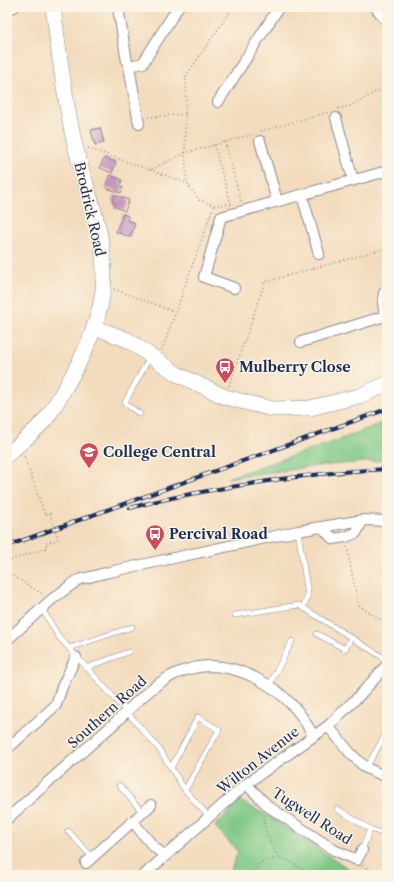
<svg xmlns="http://www.w3.org/2000/svg" width="394" height="882" font-family="'Libre Caslon Text',serif">
<style>
.green{fill:#7dc784;stroke:#4c7b71}
.building{fill:#c792c1}
.lines{fill:none;stroke-linecap:round;stroke-linejoin:round}
.lane-casing{stroke:#87868e;stroke-width:6}
.street-casing{stroke:#87868e;stroke-width:12}
.secondary-casing{stroke:#87868e;stroke-width:16}
.path{stroke:#87868e;stroke-width:1.5;stroke-dasharray:1 3;stroke-linecap:butt}
.lane{stroke:#fff;stroke-width:5}
.street{stroke:#fff;stroke-width:10}
.secondary{stroke:#fff;stroke-width:15}
.rail-casing{stroke:#1b2f5e;stroke-width:4}
.rail{stroke:#fcf5e5;stroke-width:2.5;stroke-dasharray:8;stroke-linecap:butt}
.path-bridge{stroke:#87868e;stroke-width:1.5;stroke-dasharray:1 3;stroke-linecap:butt}
.labels{text-anchor:middle;dominant-baseline:central;stroke-width:3;stroke-linejoin:round;paint-order:stroke}
.street-label{font-size:14px;fill:#1b2f5e;stroke:#fcf5e5}
.poi-label{font-size:14px;font-weight:bold;fill:#1b2f5e;stroke:#fcf5e5;text-anchor:start}
</style>
<rect width="100%" height="100%" fill="#fcf5e5"/>
<filter id="ink" filterUnits="userSpaceOnUse"><feTurbulence type="fractalNoise" baseFrequency=".025" numOctaves="2"/><feDisplacementMap in="SourceGraphic" scale="8" xChannelSelector="R" yChannelSelector="G"/><feConvolveMatrix kernelMatrix="1 2 1 2 8 2 1 2 1" color-interpolation-filters="sRGB"/></filter>
<filter id="wash" filterUnits="userSpaceOnUse"><feTurbulence type="fractalNoise" baseFrequency=".012" numOctaves="4" result="noise"/><feDisplacementMap in="SourceGraphic" scale="16" xChannelSelector="R" yChannelSelector="G"/><feGaussianBlur stdDeviation="0.9" result="paint"/><feColorMatrix in="noise" values="0 0 0 0 0 0 0 0 0 0 0 0 0 0 0 0 0 1.4 0 .05"/><feComposite in="paint" operator="in"/></filter>
<g filter="url(#wash)">
<rect width="100%" height="100%" fill="#f3dcbd"/>
<!-- green -->
<path class="green" d="M387,421V460L318,466L227,478L336,441Z
M240,801L270,817L352,871L361,875H229L238,852L215,826Z"/>
<g id="blocks">
<!-- building -->
<path class="building" d="M100,128L104,143L95,145L91,130Z
M104,158L116,162L112,173L100,168Z
M110,175L122,180L120,186L123,187L121,193L106,188Z
M115,195L129,200L125,211L114,206L115,203L112,202Z
M123,214L128,216L127,220L135,223L130,237L116,232Z"/>
</g>
</g>
<g filter="url(#ink)">
<use href="#blocks" fill-opacity="0" stroke="#87868e" stroke-width="1"/>
<g class="lines">
<!-- lane casing -->
<g class="lane-casing">
<path id="lane" d="M140,414L127,405L125,402L150,357
M298,531L308,595L303,608
M42,609L59,637L127,712L159,749L185,790L209,817
M235,615L299,605L387,660
M317,634L345,649L351,638
M69,648L132,627
M86,668L128,652
M269,686L292,641
M171,768L198,717L219,730L185,790
M366,768L387,732
M119,785L143,813
M337,809L370,829
M68,831L92,857
M362,850L370,829L387,835"/>
</g>
<!-- street casing -->
<g class="street-casing">
<path id="street" d="M118,7L127,62L129,66L139,124
M375,7L387,21
M7,8L14,7
M129,66L143,63L178,7
M218,102L279,7
M336,118L353,180
M260,141L277,201
M302,195L319,254
M234,288L204,277L221,217L387,171
M301,342L385,316L383,303L384,293L387,290
M322,527L333,539L346,537L356,533L363,520
M7,640L51,600L78,580L109,572L298,531L363,520L387,521
M328,726L351,754L366,768L387,777
M7,749L56,705L62,687L76,657
M246,784L269,807L334,850L357,860L362,850
M7,819C40,789 73,760 107,730C125,715 141,695 161,682C176,672 194,666 212,666C241,667 273,684 292,705C301,713 307,725 313,735
M133,822L153,846L165,856
M86,863L151,805
M144,875L246,784L328,726L359,696L387,665"/>
</g>
<!-- secondary casing -->
<g class="secondary-casing">
<path id="secondary" d="M94,327L128,340L177,374L225,397L272,409L310,408L359,396L387,384
M7,455C20,444 33,433 45,420C51,413 56,403 61,395C83,358 105,315 104,271C103,226 84,184 74,141C64,97 59,52 53,7"/>
</g>
<!-- path -->
<path class="path" d="M338,109L350,106L387,86
M148,117L186,114
M261,131L329,112
M225,142L241,201
M214,145L231,204
M88,148L150,170L185,153L254,134
M150,170L187,183
M231,204L214,205L199,200L187,183L185,153L186,76L233,7
M114,289L175,312
M162,350L214,205
M229,386L265,282L387,248
M24,456L45,515L50,513L54,527
M347,547L358,605L387,624
M7,561L47,548L45,544L58,539
M7,572L44,595
M264,815C262,827 272,848 279,858
M362,866L382,875
M252,875L258,865L263,861L279,858L287,860L313,875
M350,875L354,869"/>
<!-- lane -->
<use href="#lane" class="lane"/>
<!-- street -->
<use href="#street" class="street"/>
<!-- secondary -->
<use href="#secondary" class="secondary"/>
<!-- rail casing -->
<g class="rail-casing">
<path id="rail" d="M130,508C170,497 210,490 250,484C296,476 341,471 387,469
M7,546L387,409"/>
</g>
<!-- rail -->
<use href="#rail" class="rail"/>
<!-- path-bridge -->
<path class="path-bridge" d="M54,527L58,539"/>
</g>
</g>
<!-- icons -->
<defs>
<g id="bus-pin" transform="scale(1)"><path d="M0 17L-7.5 6A9.5 9.5 0 1 1 7.5 6Z" fill="#d1495b" stroke="#fcf5e5"/><path d="M-5-6H5V4H4V6H2V4H-2V6H-4V4H-5ZM-3.5-4V0h7V-4ZM-3.5 1.2v1.5H-2V1.2ZM2 1.2v1.5H3.5V1.2Z" fill="#fff"/></g>
<g id="school-pin" transform="scale(1)"><path d="M0 17L-7.5 6A9.5 9.5 0 1 1 7.5 6Z" fill="#d1495b" stroke="#fcf5e5"/><path d="M0-5L7-2L0 1L-7-2ZM-4 1L0 2.5L4 1V4Q0 6-4 4Z" fill="#fff"/></g>
</defs>
<g fill-rule="evenodd">
<use href="#bus-pin" x="225" y="367"/>
<use href="#school-pin" x="89" y="452"/>
<use href="#bus-pin" x="155" y="534"/>
</g>
<g class="labels">
<!-- street labels -->
<g class="street-label">
<text transform="translate(90 209) rotate(77)">Brodrick Road</text>
<text transform="translate(107 712) rotate(-42)">Southern Road</text>
<text transform="translate(258 760) rotate(-38)">Wilton Avenue</text>
<text transform="translate(312 816) rotate(33)">Tugwell Road</text>
</g>
<!-- poi labels -->
<g class="poi-label">
<text x="239" y="367">Mulberry Close</text>
<text x="103" y="452">College Central</text>
<text x="169" y="534">Percival Road</text>
</g>
</g>
<!-- margin -->
<rect width="394" height="882" fill="none" stroke="#fcf5e5" stroke-width="24"/>
</svg>
